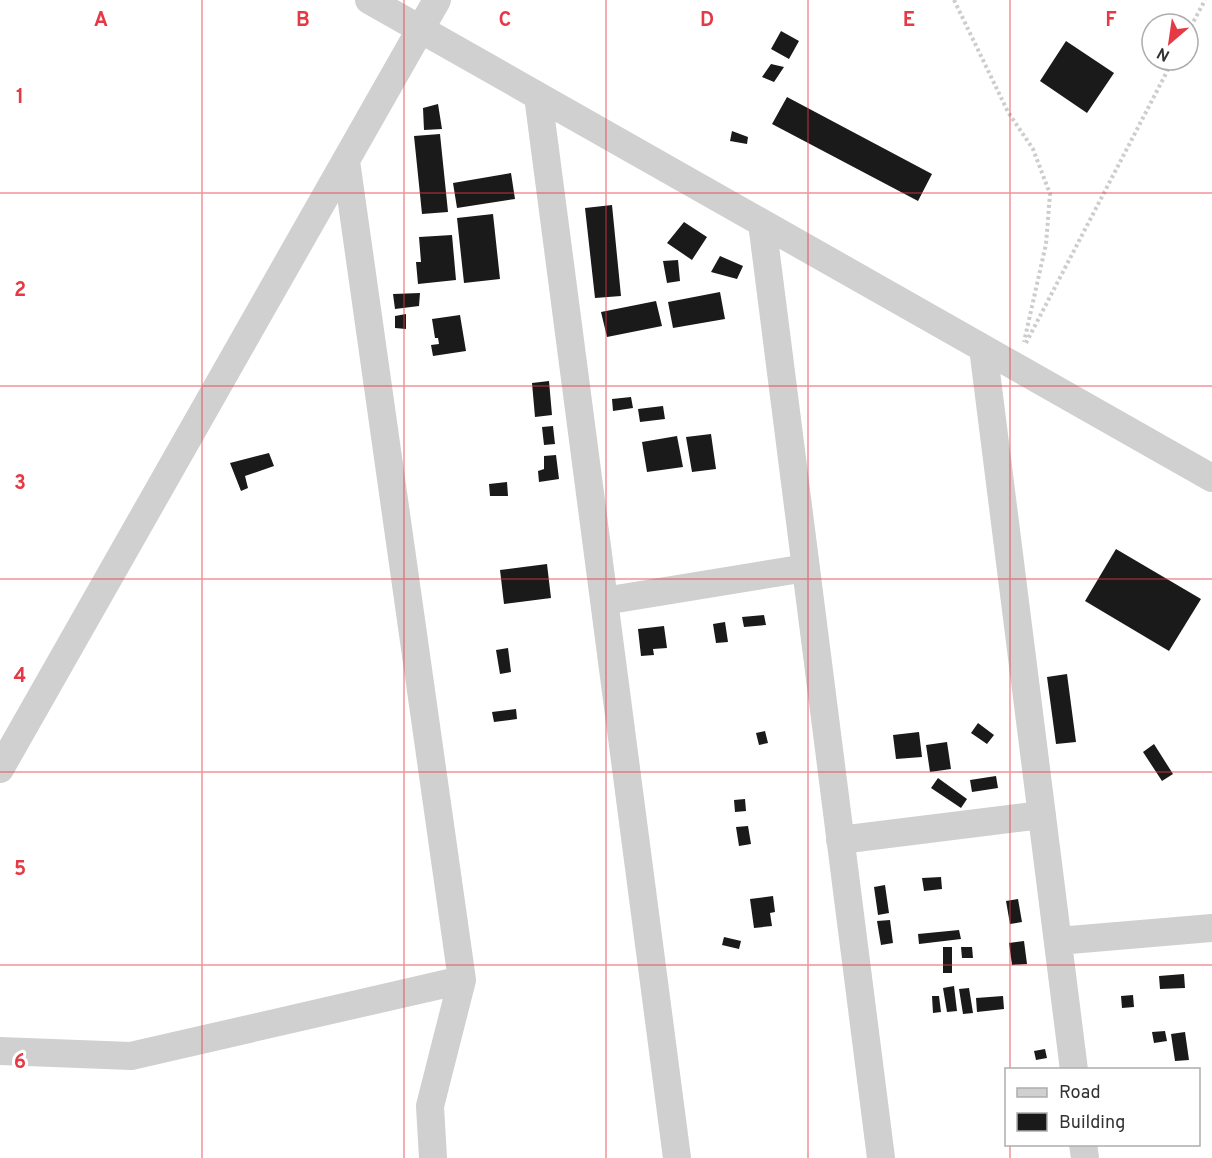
<svg xmlns="http://www.w3.org/2000/svg" width="1212" height="1158" font-family="Overpass,sans-serif">
<style>
.building{fill:#1a1a1a}
.lines{fill:none;stroke-linecap:round;stroke-linejoin:round}
.path{stroke:#cdcdcd;stroke-width:4;stroke-dasharray:3 3;stroke-linecap:butt}
.street{stroke:#d0d0d0;stroke-width:28}
.grid{fill:none;stroke:#e63946;stroke-width:1.5;stroke-opacity:0.55}
.grid-label{font-size:20px;text-anchor:middle;font-weight:bold;fill:#e63946;stroke:#fff;stroke-width:6;stroke-linejoin:round;paint-order:stroke}
</style>
<rect width="100%" height="100%" fill="#fff"/>
<!-- building -->
<path class="building" d="M781,31L799,41L789,59L771,49Z
M1066,41L1114,73L1087,113L1040,81Z
M771,64L784,67L774,82L762,77Z
M787,97L932,174L918,201L772,124Z
M438,104L442,129L424,130L423,108Z
M732,131L748,137L747,144L730,141Z
M440,134L448,212L422,214L414,136Z
M511,173L515,199L457,208L453,183Z
M612,205L621,296L595,298L585,208Z
M493,214L500,279L464,283L457,218Z
M684,222L707,237L692,260L667,243Z
M452,235L456,280L418,284L416,262H421L419,237Z
M720,256L743,266L737,279L711,272Z
M678,260L680,281L667,283L663,261Z
M720,292L725,319L673,328L668,302Z
M420,293L419,306L395,309L393,294Z
M656,301L662,326L607,337L601,312Z
M406,314V329L395,328V316Z
M460,315L466,351L433,356L431,345L439,344L438,338H435L432,319Z
M549,381L552,415L535,417L532,383Z
M631,397L633,408L613,411L612,399Z
M663,406L665,419L640,422L638,409Z
M553,426L555,444L544,445L542,427Z
M711,434L716,469L692,472L686,437Z
M677,436L683,467L647,472L642,442Z
M269,453L274,466L245,476L248,488L241,491L230,463Z
M556,455L559,479L539,482L538,471L544,469V456Z
M507,482L508,496H490L489,484Z
M1116,549L1201,599L1169,651L1085,601Z
M547,564L551,598L504,604L500,570Z
M764,615L766,625L744,627L742,617Z
M725,622L728,642L716,643L713,624Z
M664,626L667,648L653,649L654,655L641,656L638,629Z
M508,648L511,672L500,674L496,650Z
M1067,674L1076,742L1056,744L1047,677Z
M516,709L517,719L494,722L492,712Z
M978,723L994,735L987,744L971,733Z
M765,731L768,743L759,745L756,733Z
M919,732L922,757L896,759L893,735Z
M947,742L951,769L930,772L926,745Z
M1154,744L1173,774L1162,781L1143,752Z
M996,776L998,788L972,792L970,780Z
M938,778L967,799L961,808L931,788Z
M745,799L746,811L735,812L734,800Z
M748,826L751,844L739,846L736,827Z
M941,877L942,889L924,891L922,878Z
M885,885L889,913L878,915L874,887Z
M773,896L775,912L770,913L772,926L754,928L750,899Z
M1018,899L1022,922L1010,924L1006,901Z
M890,920L893,943L881,945L877,921Z
M959,930L961,939L919,944L918,934Z
M724,937L741,941L739,949L722,945Z
M1024,941L1027,964L1012,965L1009,943Z
M943,947H952V973H943Z
M961,947H972L973,958H962Z
M1184,974L1185,988L1160,989L1159,976Z
M954,986L957,1011L947,1012L943,988Z
M969,988L973,1013L963,1014L959,989Z
M1133,995L1134,1007L1122,1008L1121,996Z
M932,996H939L941,1012L933,1013Z
M1003,996L1004,1009L977,1012L976,998Z
M1165,1031L1167,1041L1154,1043L1152,1032Z
M1185,1032L1189,1060L1175,1061L1171,1034Z
M1045,1049L1047,1058L1036,1060L1034,1051Z"/>
<g class="lines">
<!-- path -->
<path class="path" d="M954,0L1008,112L1033,149L1050,194L1046,244L1024,342
M1188,32L1205,0
M1026,343L1173,60"/>
<!-- street -->
<path class="street" d="M369,0L1212,478
M538,96L677,1158
M346,161L462,980L430,1106L433,1158
M762,223L881,1158
M983,348L1074,1070
M604,601L806,568
M0,769L437,0
M840,840L1042,815
M1058,941L1212,928
M0,1051L131,1056L462,980
M1083,1144L1085,1158"/>
</g>
<!-- grid -->
<path class="grid" d="M202,0V1158M404,0V1158M606,0V1158M808,0V1158M1010,0V1070M0,193H1212M0,386H1212M0,579H1212M0,772H1212M0,965H1212M1010,1144V1158"/>
<g class="grid-label">
<text x="101" y="26">A</text>
<text x="303" y="26">B</text>
<text x="505" y="26">C</text>
<text x="707" y="26">D</text>
<text x="909" y="26">E</text>
<text x="1111" y="26">F</text>
<text x="20" y="103">1</text>
<text x="20" y="296">2</text>
<text x="20" y="489">3</text>
<text x="20" y="682">4</text>
<text x="20" y="875">5</text>
<text x="20" y="1068">6</text>
</g>
<!-- legend -->
<rect x="1005" y="1068" width="195" height="78" fill="#ffffff" stroke="#adadad" stroke-width="1.5"/>
<rect x="1017" y="1088" width="30" height="9" fill="#d0d0d0" stroke="#adadad" stroke-width="1.5"/>
<text x="1059" y="1098" font-size="18" fill="#333333">Road</text>
<rect x="1017" y="1113" width="30" height="18" fill="#1a1a1a" stroke="#adadad" stroke-width="1.5"/>
<text x="1059" y="1128" font-size="18" fill="#333333">Building</text>
<!-- north arrow -->
<g transform="translate(1170 42) rotate(209)"><circle r="28" fill="#ffffff" stroke="#adadad" stroke-width="1.5"/>
<path d="M0-4.5L10 22L0 15L-10 22Z" fill="#e63946"/>
<text y="-9" font-size="16" font-weight="bold" text-anchor="middle" fill="#333333">N</text>
</g>
</svg>
